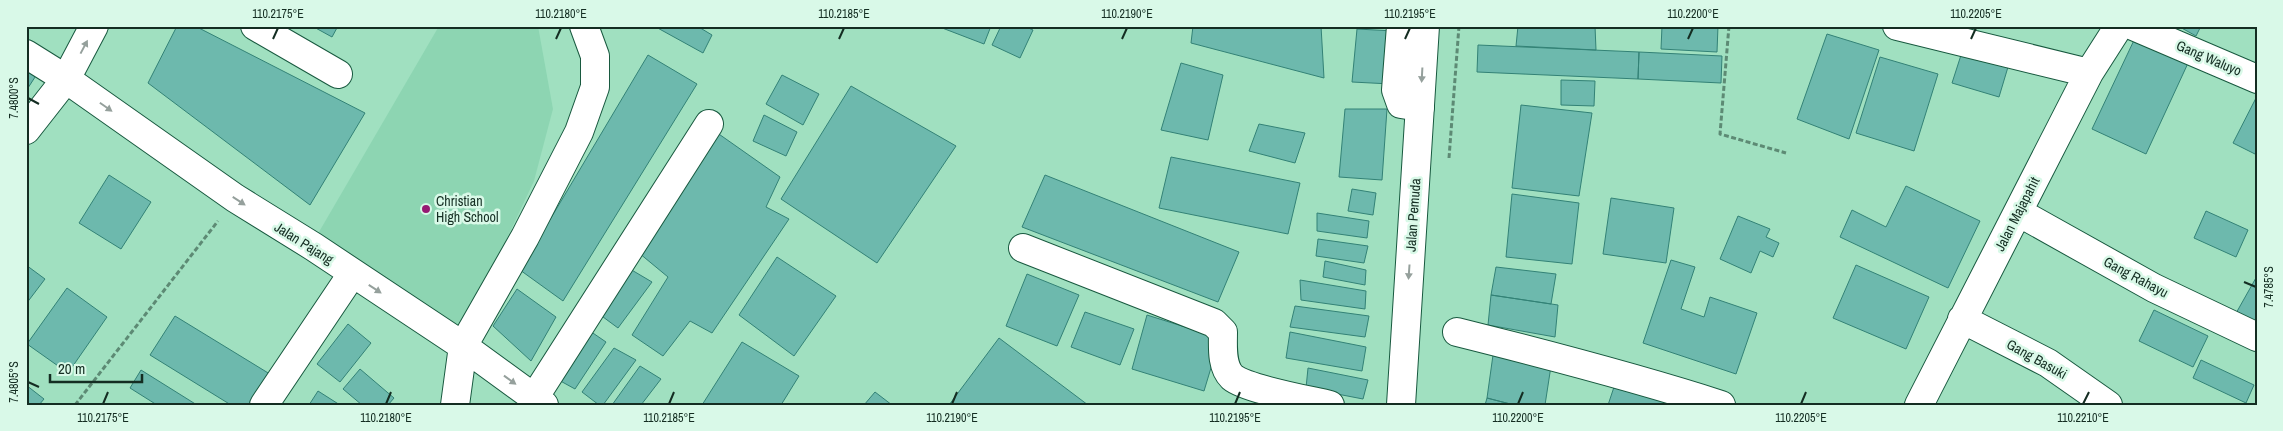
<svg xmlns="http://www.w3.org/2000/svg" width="2283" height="431" font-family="'Archivo Narrow',sans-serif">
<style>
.built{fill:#8dd5b2}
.building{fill:#6db9ad;stroke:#338276}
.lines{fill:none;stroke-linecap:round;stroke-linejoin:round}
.minor-casing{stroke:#18593f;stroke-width:30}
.major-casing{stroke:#18593f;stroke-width:30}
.path{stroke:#5d8a74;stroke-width:3;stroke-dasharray:5 2.5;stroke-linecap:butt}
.minor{stroke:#fff;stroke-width:28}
.major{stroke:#fff;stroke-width:28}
.oneway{fill:#95a09c}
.ticks{fill:none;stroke:#142d22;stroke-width:2}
.poi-dot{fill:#961a73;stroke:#d9f9e8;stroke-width:2}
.labels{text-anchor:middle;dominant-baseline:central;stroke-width:5;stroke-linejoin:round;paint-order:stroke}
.street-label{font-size:14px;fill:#142d22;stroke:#d9f9e8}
.poi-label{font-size:14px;fill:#142d22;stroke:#d9f9e8;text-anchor:start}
.neatline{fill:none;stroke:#142d22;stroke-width:2}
.ticks-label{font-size:12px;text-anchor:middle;fill:#142d22}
</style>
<rect width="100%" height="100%" fill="#a0e0c0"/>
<!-- built -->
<path class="built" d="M439,26H538L553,109L534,181L459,340L316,237Z"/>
<!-- building -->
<path class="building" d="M177,26H195L365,113L310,205L148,83Z
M312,26H338L332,37Z
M654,26H697L712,35L703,53Z
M937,26H991L984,44Z
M1001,26H1024L1033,30L1020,58L992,45Z
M1193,26H1321L1324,78L1191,43Z
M1518,26H1595L1596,50L1516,46Z
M1662,26H1718L1717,52L1661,49Z
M2178,26H2201L2196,36Z
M1357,29L1394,31L1391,84L1352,82Z
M1827,34L1879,50L1849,139L1797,119Z
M2136,36L2189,61L2146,154L2092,129Z
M1478,45L1639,52L1638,79L1477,72Z
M1639,52L1722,56L1721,83L1638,79Z
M1962,52L2008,67L1999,97L1952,83Z
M648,55L697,84L563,301L520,270Z
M1880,57L1938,74L1914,151L1856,133Z
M1181,63L1223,75L1208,140L1161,130Z
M26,64L39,71L26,91Z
M782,75L819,94L803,125L766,104Z
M1561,80L1595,81L1594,106L1561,105Z
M851,86L956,146L877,263L781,199Z
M2256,98L2257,99V155L2233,143Z
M1521,105L1592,113L1579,196L1512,188Z
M1345,109H1387L1382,180L1339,177Z
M764,115L797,132L786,156L753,141Z
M1259,124L1305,133L1295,163L1249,151Z
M716,132L780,177L766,207L789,219L712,333L690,321L663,356L632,335L668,277L639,253Z
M1171,157L1300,183L1288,234L1159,208Z
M109,175L151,202L121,249L79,223Z
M1045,175L1239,252L1218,302L1022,227Z
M1906,186L1980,221L1948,288L1840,237L1852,210L1886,227Z
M1352,189L1376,193L1373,215L1348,211Z
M1512,194L1579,203L1572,264L1506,257Z
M1611,198L1674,208L1666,263L1603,254Z
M2206,211L2248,230L2236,257L2194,238Z
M1317,213L1369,221L1367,238L1317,231Z
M1738,216L1770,229L1766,237L1779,243L1773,257L1760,251L1751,273L1720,259Z
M1318,239L1368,246L1364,263L1316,256Z
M777,257L836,296L794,356L739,315Z
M1671,260L1695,267L1681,309L1704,317L1710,297L1757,313L1736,374L1643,343Z
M1325,261L1366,270L1365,285L1323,277Z
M26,265L45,279L26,304Z
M1856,265L1929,297L1906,349L1833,318Z
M1496,267L1556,274L1551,304L1491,295Z
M630,269L652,282L618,328L599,314Z
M1027,274L1079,295L1057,346L1006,326Z
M2257,276V326L2235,315Z
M1300,280L1366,291L1365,309L1301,300Z
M67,288L107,317L68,373L27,344Z
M517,289L556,317L531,361L493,326Z
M1491,295L1558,305L1555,337L1488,325Z
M1295,306L1369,316L1365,337L1290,327Z
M2154,310L2208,336L2193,367L2139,341Z
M1085,312L1134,329L1120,365L1071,347Z
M1147,315L1220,338L1204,391L1132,369Z
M175,316L278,379L262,405H231L150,355Z
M348,324L371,343L340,382L317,364Z
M587,329L606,342L575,389L555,378Z
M1290,332L1366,347L1362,371L1286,358Z
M999,338L1088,405H949Z
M742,342L799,376L781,405H702Z
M614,348L636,360L603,405H599L582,392Z
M1493,355L1551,366L1545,405H1514L1487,398Z
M2201,360L2254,385L2246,403L2193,378Z
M640,366L661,379L641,405H612Z
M1308,368L1368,380L1363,399L1306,388Z
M360,369L394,398L388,405H362L343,389Z
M141,370L197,405H157L130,388Z
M1615,384L1677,405H1608Z
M26,385L44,399L39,405H26Z
M318,391L340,405H309Z
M875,392L892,405H864Z
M1487,398L1514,405H1485Z"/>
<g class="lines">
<!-- minor casing -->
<g class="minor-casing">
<path id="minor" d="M255,26L338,74
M1401,26L1396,90L1401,104L1420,107
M1897,26L2089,73
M2133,26L2257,79
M26,54L66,79L235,198L314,247L463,346L544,405
M2018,212L2154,288L2257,337
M1023,248L1214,323L1223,332C1223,346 1221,366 1232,377C1246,389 1309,400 1330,405
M1962,319L2048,363L2108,405
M1457,332C1545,354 1634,377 1721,405
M534,398L709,124
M264,405L352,274
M455,405L463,346L525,237L579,132L595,87V56L584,26
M1919,405L2089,73L2119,26"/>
</g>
<!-- major casing -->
<g class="major-casing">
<path id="major" d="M26,130L66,79L94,26
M1401,405L1425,26"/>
</g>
<!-- path -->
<path class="path" d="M1729,26L1720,134L1786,153
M1449,158L1459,26
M75,405L218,221"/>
<!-- minor -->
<use href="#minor" class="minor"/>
<!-- major -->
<use href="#major" class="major"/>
</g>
<!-- one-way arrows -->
<defs><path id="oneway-solid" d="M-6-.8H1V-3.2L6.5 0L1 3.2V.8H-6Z" transform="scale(1.25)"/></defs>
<g class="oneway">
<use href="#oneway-solid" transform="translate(84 47) rotate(-62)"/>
<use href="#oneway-solid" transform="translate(1422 75) rotate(93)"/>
<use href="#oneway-solid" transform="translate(106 107) rotate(35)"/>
<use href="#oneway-solid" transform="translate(239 201) rotate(33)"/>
<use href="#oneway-solid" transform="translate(1409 272) rotate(94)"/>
<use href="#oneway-solid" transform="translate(375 289) rotate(33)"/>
<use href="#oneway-solid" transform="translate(510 380) rotate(36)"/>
</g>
<!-- ticks -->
<path class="ticks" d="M273,39L278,28M556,39L561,28M839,39L844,28M1122,39L1127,28M1405,39L1410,28M1688,39L1693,28M1971,39L1976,28M28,98L39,104M2244,282L2256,287M28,382L39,387M103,404L108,392M386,404L391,392M669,404L674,392M952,404L957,392M1235,404L1240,392M1518,404L1523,392M1801,404L1806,392M2083,404L2089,392"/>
<!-- markers -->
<circle class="poi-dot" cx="426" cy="209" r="5"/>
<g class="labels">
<!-- street labels -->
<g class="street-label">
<text transform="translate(2209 58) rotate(23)">Gang Waluyo</text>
<text transform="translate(2017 214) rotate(-63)">Jalan Majapahit</text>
<text transform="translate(1413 215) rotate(-86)">Jalan Pemuda</text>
<text transform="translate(304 243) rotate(32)">Jalan Pajang</text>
<text transform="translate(2136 277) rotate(28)">Gang Rahayu</text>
<text transform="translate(2037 359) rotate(29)">Gang Basuki</text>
</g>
<!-- poi labels -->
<g class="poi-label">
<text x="436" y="201">Christian<tspan x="436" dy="16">High School</tspan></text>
</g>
</g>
<!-- border -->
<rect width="2283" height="431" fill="none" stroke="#d9f9e8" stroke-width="55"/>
<!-- scale -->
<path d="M50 374v8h92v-8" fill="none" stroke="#142d22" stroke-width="2.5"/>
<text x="58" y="374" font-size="15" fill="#142d22" stroke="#d9f9e8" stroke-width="4" paint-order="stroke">20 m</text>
<rect x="28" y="28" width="2228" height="376" class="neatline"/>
<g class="ticks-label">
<text x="278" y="18">110.2175°E</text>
<text x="561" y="18">110.2180°E</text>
<text x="844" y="18">110.2185°E</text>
<text x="1127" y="18">110.2190°E</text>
<text x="1410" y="18">110.2195°E</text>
<text x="1693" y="18">110.2200°E</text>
<text x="1976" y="18">110.2205°E</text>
<text transform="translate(14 98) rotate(-90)" y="4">7.4800°S</text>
<text transform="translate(2269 287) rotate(-90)" y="4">7.4785°S</text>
<text transform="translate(14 382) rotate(-90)" y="4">7.4805°S</text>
<text x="103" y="422">110.2175°E</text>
<text x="386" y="422">110.2180°E</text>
<text x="669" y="422">110.2185°E</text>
<text x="952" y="422">110.2190°E</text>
<text x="1235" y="422">110.2195°E</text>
<text x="1518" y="422">110.2200°E</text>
<text x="1801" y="422">110.2205°E</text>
<text x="2083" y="422">110.2210°E</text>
</g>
</svg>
